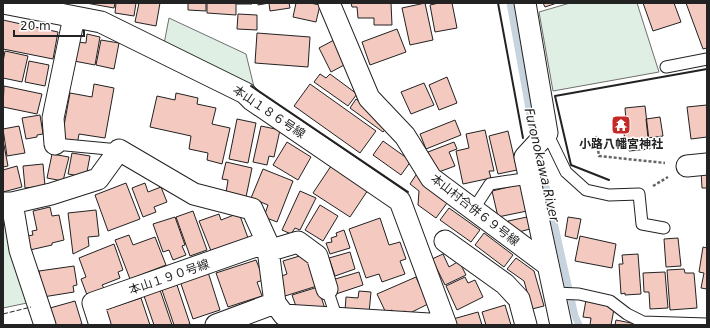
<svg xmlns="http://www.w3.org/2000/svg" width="710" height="328" font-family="'DejaVu Sans','Noto Sans JP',sans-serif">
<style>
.green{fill:#e0efe3;stroke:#6f6f6f}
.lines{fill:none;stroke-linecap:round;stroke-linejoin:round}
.stream{stroke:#c7d3dd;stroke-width:7}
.building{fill:#f3c9c0;stroke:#222}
.service-casing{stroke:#222;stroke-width:13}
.minor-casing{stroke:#222;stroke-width:23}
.path{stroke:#646464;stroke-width:2.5;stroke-dasharray:3 2;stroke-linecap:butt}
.service{stroke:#fff;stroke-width:11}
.minor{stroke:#fff;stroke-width:21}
.fence{stroke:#222;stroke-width:1;stroke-dasharray:5 2;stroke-linecap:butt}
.wall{stroke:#222;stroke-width:2}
.labels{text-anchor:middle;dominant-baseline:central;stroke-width:3;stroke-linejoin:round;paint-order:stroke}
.street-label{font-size:12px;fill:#222;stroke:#fff}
.poi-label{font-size:12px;font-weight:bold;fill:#222;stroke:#fff}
.water-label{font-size:13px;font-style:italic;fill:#222;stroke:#fff}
</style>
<rect width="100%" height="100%" fill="#fff"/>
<!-- green -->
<path class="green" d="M570,3H637L659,72L553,91L539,12Z
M169,18L246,54L254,87L164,44Z
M3,211L40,325H34L27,303L3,308Z"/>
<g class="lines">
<!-- stream -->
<path class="stream" d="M510,3L531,120L575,316L579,325"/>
</g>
<!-- building -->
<path class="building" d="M86,3H115L114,8Z
M116,3H136L134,16L115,13Z
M139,3H160L156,26L135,22Z
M188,3H206V11L188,10Z
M207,3H252V4H236V15L207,13Z
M258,3H289L290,8L270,11L269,3L258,5Z
M296,3H310L320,5L316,22L293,17Z
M351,3H391L392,25H374V18H358L357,7H352Z
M425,3L433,40L410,45L402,8Z
M439,3H452L457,28L435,32L430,5Z
M543,3H557L545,7Z
M643,3H674L681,22L653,31Z
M686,3H707V48L703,49Z
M238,14L257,15V30L237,29Z
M3,20L58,32L53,59L3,49Z
M397,29L406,52L370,65L362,42Z
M257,33L310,37L308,67L255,63Z
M87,34L100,37L95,65L74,61L78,42L86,43Z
M101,40L119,43L114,69L96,65Z
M334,40L346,64L331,72L319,48Z
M5,51L28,56L22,82L3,78V62Z
M29,61L49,65L45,86L25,82Z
M320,74L326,78L330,74L357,94L348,106L314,82Z
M447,77L457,103L439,110L429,85Z
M424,83L434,105L411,114L401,92Z
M94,84L114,88L105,138L79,134L77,145L61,142L70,93L92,97Z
M310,84L376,131L360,153L294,106Z
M4,86L42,94L37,114L3,107Z
M176,93L198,98L197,104L216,108L212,124L230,128L222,164L207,160L208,153L189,149L191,136L150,127L157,96L175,100Z
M356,99L390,124L383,132L350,108Z
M707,105V137L691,139L687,107Z
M645,106L650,149L629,151L628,140H625L622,121H626L625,108Z
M40,115L43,134L37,135V137L26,139L22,118Z
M660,117L663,136L648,138L646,119Z
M237,119L256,123L248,163L229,159Z
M455,120L461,135L426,149L420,134Z
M19,126L25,153L7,156L3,129Z
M261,126L280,130L274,157L269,156L267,165L253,162Z
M485,130L494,171H489L491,178L463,184L456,151L469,148L466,134Z
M508,131L517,170L498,174L489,136Z
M3,140L8,166L3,167Z
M383,141L411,161L401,175L373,155Z
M287,142L311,157L298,180L273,165Z
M454,142L457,149L449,152L455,166L436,173L428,152Z
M72,153L90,156L86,177L68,174Z
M52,154L69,157L63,181L47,178Z
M226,162L252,168L246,197L226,193L228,180L222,179Z
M43,164L45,186L25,188L23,166Z
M17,166L22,187L3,192V170Z
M331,166L368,190L350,217L313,193Z
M263,169L293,181L277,222L264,217L268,205L251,198Z
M701,171H707V188H702Z
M416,175L450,199L436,218L418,205L419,191L410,184Z
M126,183L140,219L108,231L95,195Z
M145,183L148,192L161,187L167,202L154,207L156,212L143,217L132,188Z
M521,184L527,211L498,217L492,191Z
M300,191L316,198L300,230L295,228L291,234L282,230Z
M320,205L338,216L323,241L305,230Z
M50,207L52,216L59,215L64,240L52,243V245L30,250L27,236L33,235L32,231L37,230L33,211Z
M449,208L480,230L471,242L440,220Z
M96,210L99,236L88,237L89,246L73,254L68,213Z
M193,211L207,250L190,256L176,217Z
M239,213L248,238L211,251L199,221L219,214L221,220Z
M175,217L185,245L182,246L186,255L173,260L169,250L163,252L153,224Z
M527,217L530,229L511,234L508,221Z
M568,217L581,219L577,239L565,236Z
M380,218L389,245L400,242L406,259L400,261L405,274L382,282L379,274L366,278L349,229Z
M344,230L350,248L330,254L326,243L332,242L331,238L337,236L336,233Z
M484,233L513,255L504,267L475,245Z
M129,235L133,245L155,237L166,265L130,279L115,240Z
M580,236L616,244L612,268L575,261Z
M678,238L681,266L666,267L664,239Z
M114,244L123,270L118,272L120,278L102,285L104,288L87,295L81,279L86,277L79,258Z
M703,247L707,248V289L701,288L704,273L699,272Z
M350,252L355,269L335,276L329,258Z
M306,254L317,286L285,296L279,277L287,274L283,261Z
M443,254L449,267L459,261L466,275L445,285L432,259Z
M638,254L641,294L625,295V293L621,294L619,264H623L622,255Z
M516,258L534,271L544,306L532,309L524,281L507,269Z
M256,260L264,280L257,282L262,296L228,307L216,273Z
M74,266L77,285L73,286L74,292L43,297L39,271Z
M684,269L685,273H694L697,308L670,310L667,270Z
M208,272L220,310L193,319L180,281Z
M359,272L363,285L336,294L332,280Z
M665,272L668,308L650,309L649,292H644L643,273Z
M416,277L428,304L406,315L405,311L395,315L392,310L386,313L377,294Z
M465,277L468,283L475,280L483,297L457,310L446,286Z
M177,285L190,324L186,325H174L162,290Z
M318,287L325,309L298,312L292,295Z
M160,290L172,325H154L144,296Z
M359,291L371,292L369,313L345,311L346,297L358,298Z
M141,298L150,325H110L105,310Z
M586,300L609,304L608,307L614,309L611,325H590L591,318L583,317Z
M75,301L82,324L77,325H55L50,308Z
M505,305L511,325H486L482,312Z
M478,312L482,325H455L453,319Z
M616,320L636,324V325H615Z"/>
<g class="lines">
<!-- service casing -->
<g class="service-casing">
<path id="service" d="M666,67L707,59
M547,133L566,172L586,190L609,195L639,194L642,224L664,228
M55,144L119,150
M473,210L490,184L529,178
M327,289L337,319
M554,293L579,294L610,301L627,314L643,322L707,324"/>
</g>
<!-- minor casing -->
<g class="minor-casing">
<path id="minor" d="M3,3L101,22L245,93L252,100L400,201L446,325
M329,3L369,98L405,136L431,178L548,265
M525,3L547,133L525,157L561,325
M55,144L53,118L74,17
M687,166L707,164
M3,203H12L20,250L45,325
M12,203L51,194L98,179L119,150L194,194L252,209L267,242L275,303L284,315L445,325
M445,241L505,284L519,299L526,325
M268,251L298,242L317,256L327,289
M100,325L93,303L267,242
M216,325L275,303"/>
</g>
<!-- path -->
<path class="path" d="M596,136L599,156L665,163
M653,186L668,177"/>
<!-- service -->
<use href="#service" class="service"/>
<!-- minor -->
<use href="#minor" class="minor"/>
<!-- fence -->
<path class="fence" d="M3,314L31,307"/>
<!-- wall -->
<path class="wall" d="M498,3L523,138
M251,86L408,192
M609,180L571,165L555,96L707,69"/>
</g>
<!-- icons -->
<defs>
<g id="temple-square" transform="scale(1)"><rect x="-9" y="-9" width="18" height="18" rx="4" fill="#c62828" stroke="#fff"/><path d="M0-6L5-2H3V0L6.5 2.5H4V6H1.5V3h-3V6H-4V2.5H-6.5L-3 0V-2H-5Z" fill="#fff"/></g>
</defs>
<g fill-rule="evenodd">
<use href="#temple-square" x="621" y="125"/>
</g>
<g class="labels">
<!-- street labels -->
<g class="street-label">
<text transform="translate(269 112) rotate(34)">本山１８６号線</text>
<text transform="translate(475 210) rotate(38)">本山村合併６９号線</text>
<text transform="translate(169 277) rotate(-19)">本山１９０号線</text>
</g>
<!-- poi labels -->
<g class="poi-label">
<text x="621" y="144">小路八幡宮神社</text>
</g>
<!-- water labels -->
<g class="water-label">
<text transform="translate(542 165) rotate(77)">Furonokawa River</text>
</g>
</g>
<!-- border -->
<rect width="710" height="328" fill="none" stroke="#222222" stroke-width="8"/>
<!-- scale -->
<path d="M14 30v6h70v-6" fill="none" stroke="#222222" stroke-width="2"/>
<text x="20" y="30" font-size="12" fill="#222222" stroke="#ffffff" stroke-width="3" paint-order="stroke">20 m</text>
</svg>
